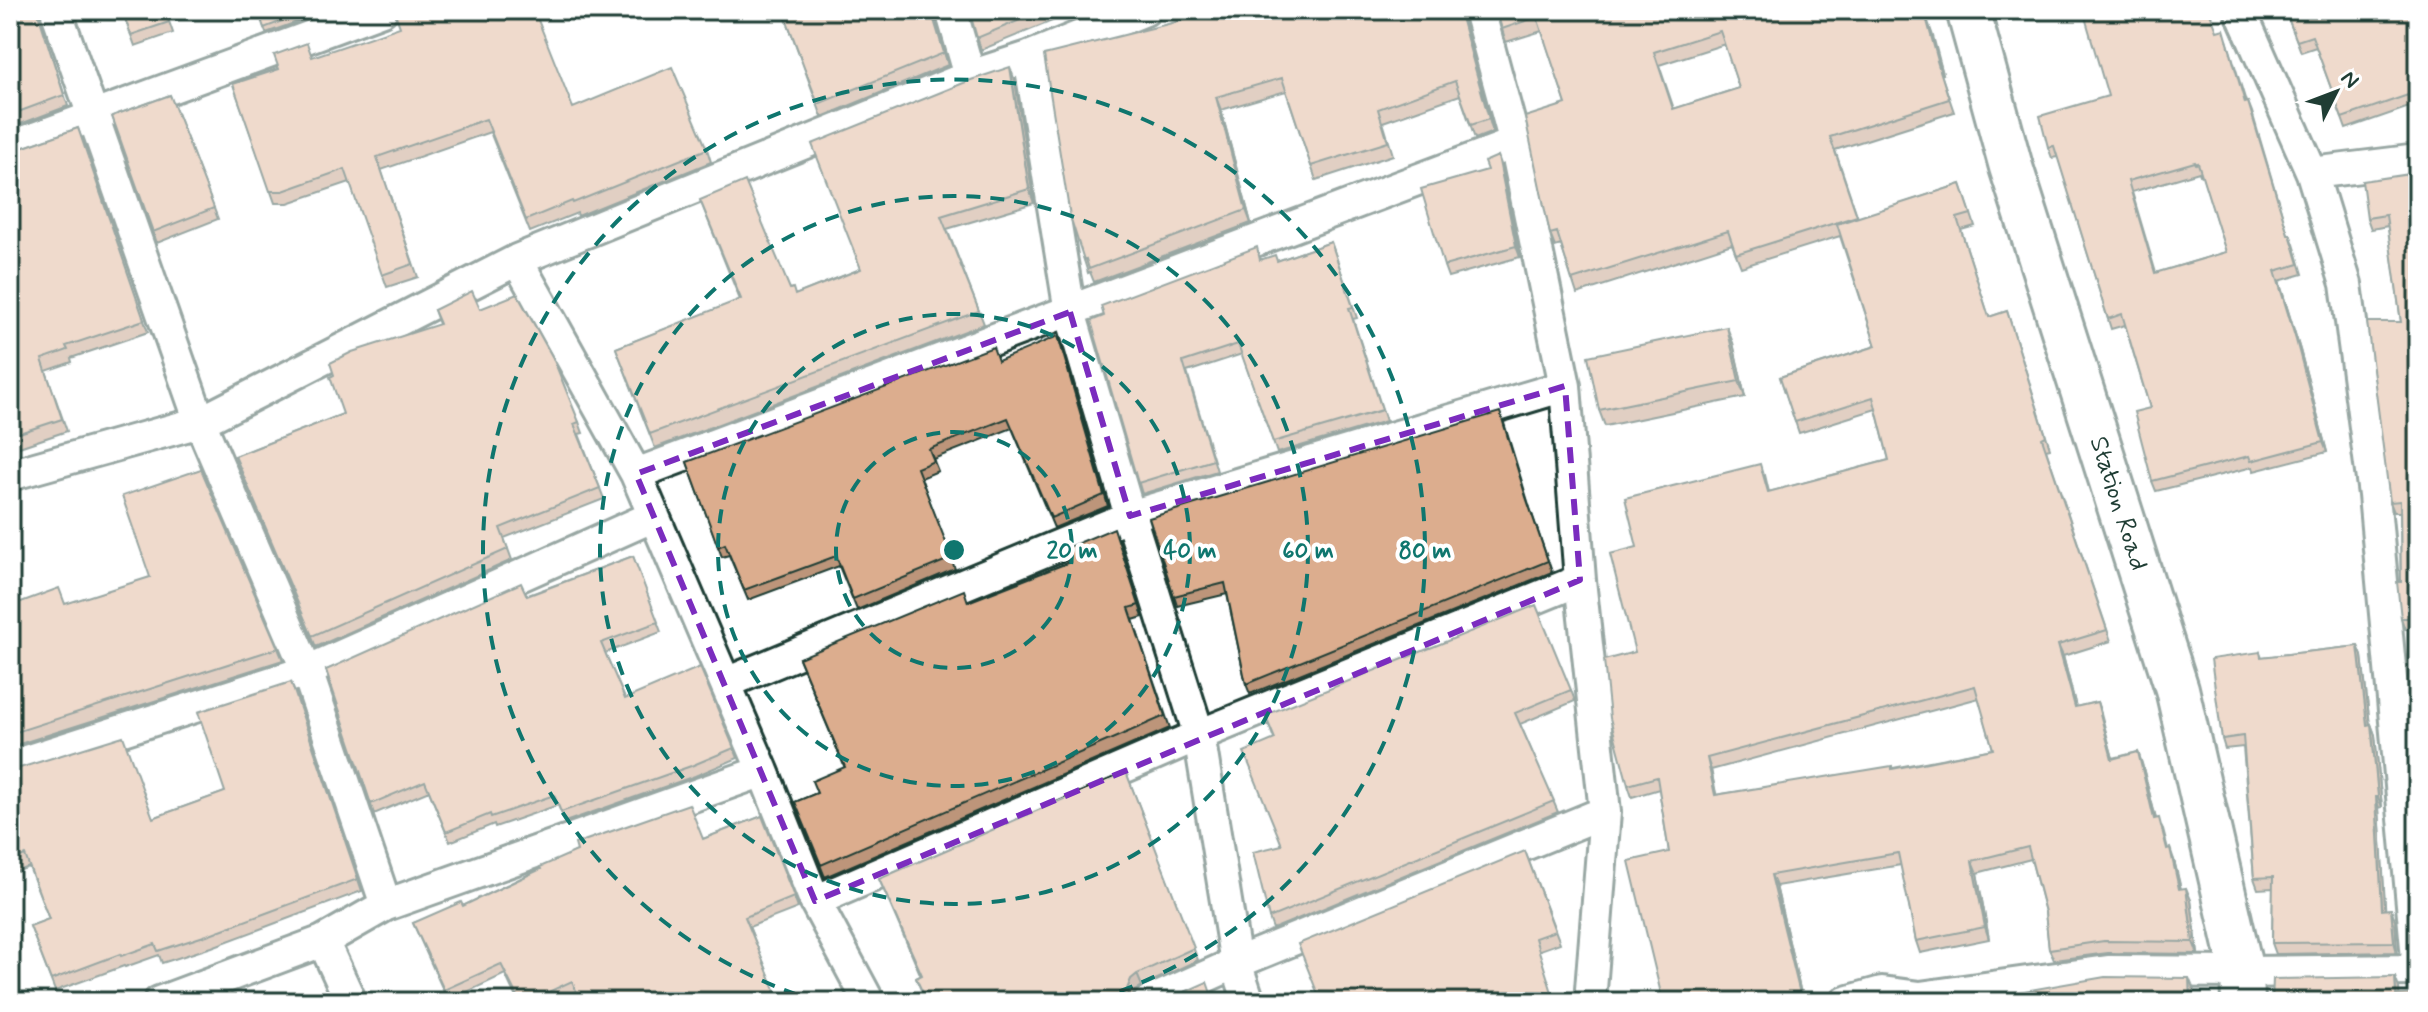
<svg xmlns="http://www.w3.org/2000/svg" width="2428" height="1012" font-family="Mynerve,sans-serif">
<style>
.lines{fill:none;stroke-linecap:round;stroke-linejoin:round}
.minor-casing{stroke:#1f3d34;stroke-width:36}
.secondary-casing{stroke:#1f3d34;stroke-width:48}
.minor{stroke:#fff;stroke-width:30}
.secondary{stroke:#fff;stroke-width:42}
.wall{fill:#bd957a;stroke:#1f3d34;stroke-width:2;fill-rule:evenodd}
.shaded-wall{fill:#9a7963;stroke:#1f3d34;stroke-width:2}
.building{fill:#dcad8e;stroke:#1f3d34;stroke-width:2;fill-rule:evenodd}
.marked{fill:none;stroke:#7b2cbf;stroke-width:6;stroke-dasharray:16 10;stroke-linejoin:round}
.ring{fill:none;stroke:#0f766e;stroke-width:4;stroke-dasharray:14 10}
.labels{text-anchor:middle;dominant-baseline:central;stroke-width:8;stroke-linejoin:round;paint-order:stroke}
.street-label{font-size:26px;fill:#1f3d34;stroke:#fff}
.centre{fill:#0f766e;stroke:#fff;stroke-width:4}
.ring-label{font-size:24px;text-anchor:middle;font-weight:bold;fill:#0f766e;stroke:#fff;stroke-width:8;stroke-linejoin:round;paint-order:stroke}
</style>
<rect width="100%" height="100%" fill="#fff"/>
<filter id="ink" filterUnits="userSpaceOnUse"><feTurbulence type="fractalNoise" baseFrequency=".0125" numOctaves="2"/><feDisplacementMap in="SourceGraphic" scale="16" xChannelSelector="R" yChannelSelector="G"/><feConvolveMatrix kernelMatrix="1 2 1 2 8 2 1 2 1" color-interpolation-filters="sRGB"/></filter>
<g filter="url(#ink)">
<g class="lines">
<!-- minor casing -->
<g class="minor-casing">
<path id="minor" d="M56,10L200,422L307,671L386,905
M951,10L970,76
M1479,10L1515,143L1565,386L1580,580L1605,812L1590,1002
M2240,10L2312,173L2346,284L2374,495L2418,969
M1029,57L1070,312L1130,516L1199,735L1236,963L1249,1002
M10,147L382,10
M2312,173L2418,160
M517,260L636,474L763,771L815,901L869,1002
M636,474L1515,143
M10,475L200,422L517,260L970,76L1029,57L1145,10
M726,683L1130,516L1565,386
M10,766L307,671L654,516
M815,901L1199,735L1580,580
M323,941L351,1002
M159,1002L323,941L386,905L763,771
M1149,1002L1236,963L1605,812
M1846,1002L1882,992L1920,997L2108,971L2242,972L2418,970"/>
</g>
<!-- secondary casing -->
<g class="secondary-casing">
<g id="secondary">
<path id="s1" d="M1968,10L2011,167L2177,689L2242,972L2243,1002"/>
</g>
</g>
<!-- minor -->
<use href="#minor" class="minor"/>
<!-- secondary -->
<use href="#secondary" class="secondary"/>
</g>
<!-- wall -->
<path class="wall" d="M10,10L39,16L68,106L10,128Z
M122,10H165L173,33L135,46Z
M258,10H296L300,21L266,33Z
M783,10L934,14L948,65L822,117Z
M969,10H1079L981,50Z
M1496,10H1924L1943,74H1941L1954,112L1835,150L1858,218L1961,184L1975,226L1961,230L1989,317L2007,311L2050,448L2046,449L2111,641L2063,656L2076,707L2097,702L2113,758L2138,752L2142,764L2156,819L2163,830L2168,849L2174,860L2181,889L2191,900L2198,954L2108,953L2054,960L2049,949L2045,912L2031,859L1977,873L1989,939L1920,953L1916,941L1901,865L1776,886L1803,1002H1663L1669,852L1659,789L1632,797L1628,785L1635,652L1637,547L1765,475L1769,492L1889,460L1876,409L1799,433L1780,377L1876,346L1840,236L1741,267L1732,244L1577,294L1561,245L1555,247L1550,234L1566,104L1542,31L1506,42ZM1725,44L1739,88L1674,109L1659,65ZM1979,698L1993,749L1893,768L1716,795L1711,770Z
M2285,10H2418V106L2413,108L2412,106L2346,129L2316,47L2301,52Z
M1462,14L1493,132L1475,139L1460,95L1383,122L1393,155L1316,180L1286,91L1221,110L1251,223L1094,282L1090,272L1088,273L1084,260L1044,55Z
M2217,31L2227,40L2246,102H2248L2252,112L2288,234H2290L2294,244L2303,274L2279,281L2300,350L2327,452L2254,471L2253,467L2156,491L2152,481L2150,408L2125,325L2111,329L2058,157L2052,158L2048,147L2108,96ZM2199,172L2200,175L2202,174L2226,252L2156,273L2132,192Z
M312,57L573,108L707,149L711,162L578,216L577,213L530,232L490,132L381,170L418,277L387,287L350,182L288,203H275L233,84Z
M1015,81L1034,203L947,229L984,324L655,448L616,348L740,300L700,200L795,295L860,269Z
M170,95L218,219L157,243L112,116Z
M78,128L148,332L71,358L72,362L46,371L67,431L10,450V152Z
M1502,167L1520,257L1448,277L1444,266Z
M2412,178H2418V629H2405L2401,618L2400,512H2394L2390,502L2401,322L2388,226L2371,229L2367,218Z
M1331,242L1357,318L1353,319L1386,421L1277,453L1242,354L1187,372L1217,471L1142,494L1091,321L1261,259L1277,261Z
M480,309L579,422L583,433L579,434L604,499L504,538L512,560L316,647L235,456L343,414L439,324L434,310Z
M1733,343L1745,397L1605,426L1599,410Z
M1061,346L1108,506L1054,528L1012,428L933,459L938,471L921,478L955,569L857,610L839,566L748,600L729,555L722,557L687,462L998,361Z
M1504,423L1530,508L1552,572L1250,694L1246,684L1227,594L1177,606L1174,596Z
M1119,540L1143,617L1133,620L1170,728L825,877L795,802L817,793L845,768L799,658L968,602L1069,562L1064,549Z
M633,556L661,632L605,653L625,699L734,748L738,758L695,776L565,822L558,805L495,827L494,824L450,842L429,791L374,814L326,670Z
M65,604L278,648L283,660L10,747V606Z
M2358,646L2362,656L2370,725L2371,724L2375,735L2382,807L2379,808L2385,910L2391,909L2395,920L2397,952L2276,954L2272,943L2273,888L2258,889L2254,878L2243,747L2225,749L2222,739L2260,652L2262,657Z
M291,682L362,891L212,947L162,963L159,955L125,967L124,966L55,991L30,926L49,919L29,867L10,874V771L153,818L225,792Z
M1571,690L1575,701L1520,724L1558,812L1273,929L1269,918L1281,845L1274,739L1265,715Z
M1126,772L1198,960L1142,986L1135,991L1131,1001L1132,1002H926L916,978L921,976L879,879Z
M762,816L798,908L749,927L780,1002H581L576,991L554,1002H518L505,974L448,1001L413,923L463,906L577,851L703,839Z
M1525,851L1560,943L1540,950L1321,1002Z
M10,982L17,993L21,1002H10Z"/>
<!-- shaded-wall -->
<path class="shaded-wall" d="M931,10H934V14L948,65Z
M1459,10H1462V14L1493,132L1489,119Z
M1924,10L1933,36L1943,74L1938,61Z
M1010,67L1015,81L1034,203L1029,189Z
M1216,97L1221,110L1251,223L1246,210Z
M1498,156L1502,167L1520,257L1516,246Z
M2279,281L2300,350L2327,452L2323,442Z
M1727,327L1733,343L1745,397L1739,381Z
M2058,645L2063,656L2079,719L2075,707Z
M2358,646L2362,656L2371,736L2367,725Z
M2097,702L2101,713L2116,770L2112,759Z
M2371,724L2375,735L2382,807L2378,797Z
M2138,752L2142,764L2159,831L2154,819Z
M1707,758L1711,770L1719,807L1715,795Z
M2376,797L2379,808L2386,920L2382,910Z
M2170,848L2174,860L2183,900L2179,889Z
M1972,861L1977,873L1989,939L1985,927Z
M1771,875L1776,886L1803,1002H1802Z
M2186,888L2191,900L2198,954L2193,942Z
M2391,909L2395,920L2397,952L2394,942Z
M1137,974L1142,986L1135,991L1130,1002L1127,989L1131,979Z
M2395,977L2399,988L2400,1002L2396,995Z
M2189,978L2194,990V1002H2190Z"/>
<!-- building -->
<path class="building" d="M10,10H37L64,95L10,115Z
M122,10H165L169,22L131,35Z
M258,10H296L298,15L264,28Z
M394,10H534L573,108L672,67L707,149L573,203L572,201L526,220L486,119L377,157L413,264L382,275L345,169L283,191H270L233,84L279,69L274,55L307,43L312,57L400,27Z
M783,10H931L944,53L818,104Z
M969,10H1044L977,38Z
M1203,10H1459L1489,119L1471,125L1455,81L1378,109L1388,142L1311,166L1282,78L1216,97L1246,210L1089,269L1086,259L1084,260L1070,216L1044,55L1204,15Z
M1496,10H1924L1938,61H1937L1949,99L1830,137L1857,216L1736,254L1728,231L1572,280L1557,232L1550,234L1525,117L1566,104L1537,17L1502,29ZM1720,31L1739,88L1673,109L1654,52Z
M2083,10H2209L2217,31L2224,29L2245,103L2248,102L2288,234H2290L2299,264L2275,271L2296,340L2323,442L2251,461L2249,456L2152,481L2134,412L2150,408L2122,314L2108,319L2054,146L2048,147L2040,116L2108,96ZM2195,162L2196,164L2198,163L2226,252L2155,273L2128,181Z
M2285,10H2418V93L2409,97L2408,95L2342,118L2312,36L2297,41Z
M1010,67L1029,189L941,216L979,311L650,434L616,348L741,299L700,200L745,181L790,289L793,288L795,295L861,269L812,144L971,80Z
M170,95L214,208L153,232L112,116Z
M78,128L144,320L66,346L68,350L42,359L62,419L10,436V152Z
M1498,156L1516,246L1444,266L1421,189L1487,170L1484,162Z
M2410,174L2411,179L2418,178V618H2401L2397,582H2401L2400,501L2390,502L2367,322H2401L2386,215L2367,218L2362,181Z
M1961,184L1971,214L1957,218L1989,317L2007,311L2046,436L2042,438L2107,630L2058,645L2075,707L2097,702L2112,759L2138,752L2154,819L2159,818L2167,849L2170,848L2179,889L2186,888L2193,942L2104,941L2049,949L2045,912L2028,847L1972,861L1985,927L1916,941L1898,853L1771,875L1802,1002H1663L1629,861L1669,852L1657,777L1628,785L1610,718L1604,660L1635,652L1610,554L1637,547L1625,498L1760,464L1768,492L1889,460L1873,397L1795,422L1780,377L1876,346L1837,224ZM1975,686L1993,749L1892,769V766L1715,795L1707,758Z
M1331,242L1353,307L1349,308L1382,410L1273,442L1238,344L1183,362L1213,460L1138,483L1091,321L1104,316L1101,306L1257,247L1260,260L1275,255L1277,261Z
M472,291L480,309L517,294L553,358L579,422L574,424L600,488L500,528L508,549L312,636L235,456L343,414L330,377L334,375L330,363L352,352L440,324L434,310Z
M1727,327L1739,381L1599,410L1588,356Z
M1058,336L1104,495L1051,518L1008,418L929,449L934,461L917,468L952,558L853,599L836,556L744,590L725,544L718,547L687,462L993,347L998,361Z
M1500,412L1526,497L1548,561L1246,684L1225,583L1174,596L1149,518Z
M201,469L278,648L10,734V606L59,588L65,604L150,577L122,496Z
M1114,528L1139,605L1129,608L1165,716L821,865L795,802L817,793L812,781L845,767L799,658L964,590L968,602L1070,562L1064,549Z
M633,556L658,622L601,643L625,699L700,667L734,748L691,766L561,812L554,795L491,817L490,814L446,832L425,781L371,804L326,670L521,583L527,596Z
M1536,605L1571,690L1515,713L1554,801L1269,918L1253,852L1282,845L1244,752L1275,739L1265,715Z
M2358,646L2367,725L2371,724L2378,797H2376L2382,910L2391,909L2394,942L2272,943L2273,877L2254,878L2243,736L2222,739L2211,659L2260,652L2261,657Z
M291,682L358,879L207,935L158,951L155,944L121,956L120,954L51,980L30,926L49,919L25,855L10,861V771L123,736L153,818L225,792L198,712Z
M1126,772L1194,948L1137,974L1131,979L1127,989L1129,998L1132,1002H927L916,978L922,975L879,879Z
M689,804L703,839L762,816L794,897L745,917L780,1002H654V1000L650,1002H581L572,981L527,1002H520L501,964L444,990L413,923L461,902L463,906L541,869L540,867L577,851L575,844Z
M1525,851L1555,931L1535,938L1555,1002H1321L1298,944Z
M2105,977L2189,978L2190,1002H1961Z
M2395,977L2396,995L2418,994V1002H2272L2273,979Z
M10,982L17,993L10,997Z
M1207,982L1214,1002H1162Z
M230,992L234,1002H201Z"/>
</g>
<!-- marked area -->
<path d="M0 0H2428V1012H0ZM1070,312L1130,516L1565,386L1580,580L815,901L636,474Z" fill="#fff" fill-opacity=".55" fill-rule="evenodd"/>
<path class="marked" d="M1070,312L1130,516L1565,386L1580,580L815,901L636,474Z"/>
<!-- distance rings -->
<g class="ring">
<circle cx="954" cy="550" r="118"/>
<circle cx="954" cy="550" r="236"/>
<circle cx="954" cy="550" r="354"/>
<path d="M820 1002A471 471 0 1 1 1088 1002"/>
</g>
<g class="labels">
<!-- street labels -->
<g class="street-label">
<text stroke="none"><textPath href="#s1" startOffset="516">Station Road</textPath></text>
</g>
</g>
<circle cx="954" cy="550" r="12" class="centre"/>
<g class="ring-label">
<text x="1072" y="558">20 m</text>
<text x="1190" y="558">40 m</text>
<text x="1308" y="558">60 m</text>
<text x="1425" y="558">80 m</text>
</g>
<!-- margin -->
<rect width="2428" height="1012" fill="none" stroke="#fff" stroke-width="40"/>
<rect x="20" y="20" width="2388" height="972" fill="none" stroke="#1f3d34" stroke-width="3" filter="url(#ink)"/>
<!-- north arrow -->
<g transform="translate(2336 92) rotate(48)" stroke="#ffffff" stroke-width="6" paint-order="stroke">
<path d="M0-6L14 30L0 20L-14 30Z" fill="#1f3d34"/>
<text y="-12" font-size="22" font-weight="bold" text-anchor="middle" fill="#1f3d34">N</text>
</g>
</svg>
